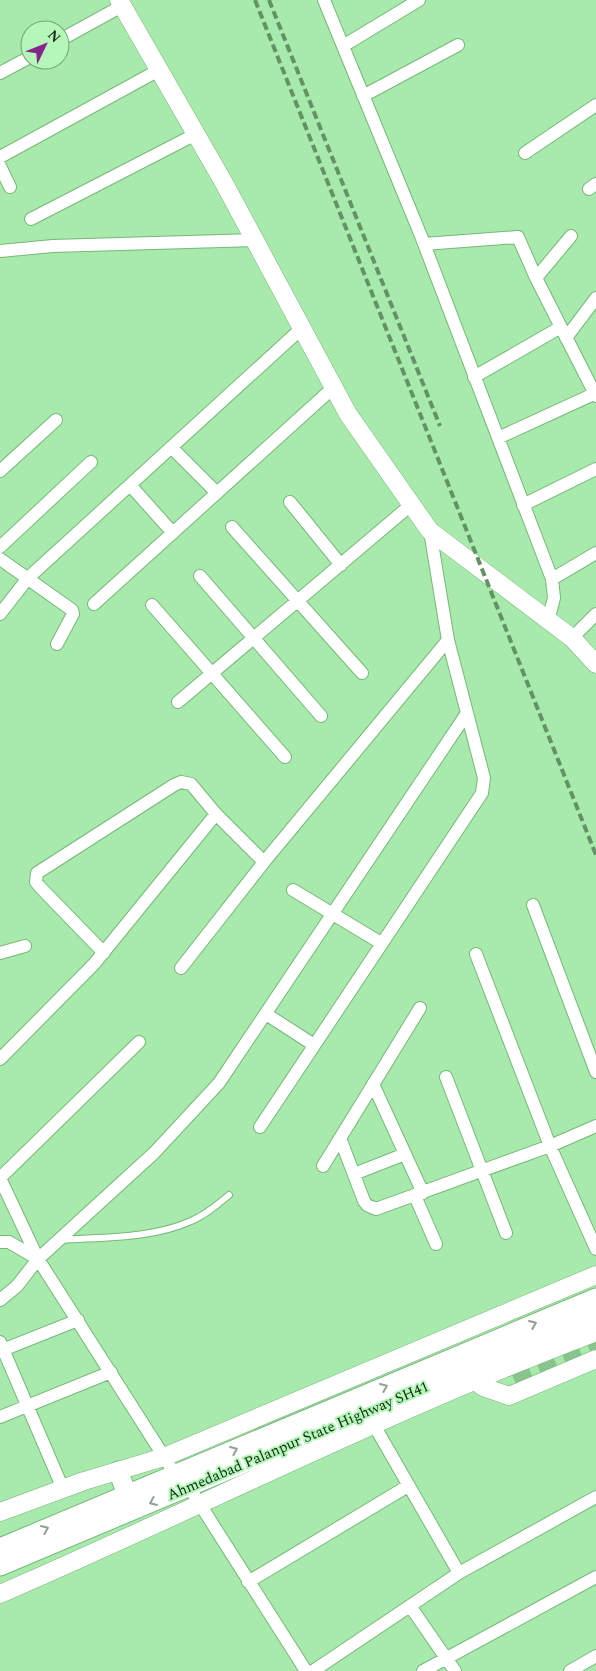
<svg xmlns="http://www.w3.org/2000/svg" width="596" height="1671" font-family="Spectral,serif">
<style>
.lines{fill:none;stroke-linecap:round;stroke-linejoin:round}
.secondary-tunnel{stroke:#89c48d;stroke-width:18;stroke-dasharray:18 9;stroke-linecap:butt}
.lane-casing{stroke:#77b77b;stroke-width:8}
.street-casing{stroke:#77b77b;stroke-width:14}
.secondary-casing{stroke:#77b77b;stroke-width:19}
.primary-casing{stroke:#77b77b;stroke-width:21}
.lane{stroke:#fff;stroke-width:6}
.street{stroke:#fff;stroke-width:12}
.secondary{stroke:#fff;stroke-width:18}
.primary{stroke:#fff;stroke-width:19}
.rail{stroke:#629265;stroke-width:4;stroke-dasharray:8 4;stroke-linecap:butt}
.oneway{stroke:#94a095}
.labels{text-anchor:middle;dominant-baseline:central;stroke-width:4;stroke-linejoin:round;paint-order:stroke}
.street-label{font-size:15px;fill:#112c14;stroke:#b4f7b8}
</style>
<rect width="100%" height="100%" fill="#a7eaab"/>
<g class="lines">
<!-- secondary-tunnel -->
<path class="secondary-tunnel" d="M513,1377L596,1343"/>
<!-- lane casing -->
<g class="lane-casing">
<path id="lane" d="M61,1240C103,1237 151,1239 191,1221C205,1215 217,1205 229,1195"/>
</g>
<!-- street casing -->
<g class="street-casing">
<path id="street" d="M324,0L421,236L552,579L554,598L548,621
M60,40L122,6
M343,46L419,0
M0,73L30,57
M363,96L458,45
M525,153L596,105
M0,157L159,70
M0,166L10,187
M589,189L596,184
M31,219L196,134
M424,244L518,237L536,278L596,396
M0,251L53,246L255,240
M536,278L571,236
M566,338L596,298
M474,377L561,327
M498,438L596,393
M171,447L217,493
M0,471L56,420
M130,485L173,533
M290,502L341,565
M523,505L596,469
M232,527L362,673
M0,547L91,462
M0,559L72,610L73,614L57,644
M200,576L321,716
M552,579L596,553
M94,604L334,387
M152,605L285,757
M0,614L28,578L302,328
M572,638L596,614
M178,702L412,504
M293,890L381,943
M533,905L596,1072
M0,953L25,946
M104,953L40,887L36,882L37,873L174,785L181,782L191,784L216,814L264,862
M476,954L550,1146L596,1249
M181,968L264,862L448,640L430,531
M266,1014L314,1045
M0,1059L94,964L216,814
M446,1077L506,1233
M373,1084L423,1193
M260,1127L482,793L484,778L448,640
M340,1138L364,1201L367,1205L376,1209L550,1146L596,1126
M323,1166L420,1008
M354,1174L405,1154
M0,1178L139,1042
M0,1178L38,1259
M415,1196L436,1244
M0,1242H9L38,1259L175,1474
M0,1300L17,1286L38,1259L154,1153L219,1083L467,713
M0,1342L63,1489
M0,1351L78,1320
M0,1417L111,1372
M374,1425L459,1573
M189,1487L306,1671
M248,1582L408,1486
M410,1606L455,1671
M313,1671L459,1573L596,1497
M423,1671L596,1577
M570,1671L596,1656"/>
</g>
<!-- secondary casing -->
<g class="secondary-casing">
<path id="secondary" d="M119,0L224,183L348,414L430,531L572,638L596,664
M474,1380L483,1387L509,1396L596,1359
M0,1512L84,1481L164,1457L596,1275
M0,1594C199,1508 393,1409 596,1332"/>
</g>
<!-- primary casing -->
<g class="primary-casing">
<path id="primary" d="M118,1471L127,1494
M0,1548L596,1298
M0,1566L596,1315"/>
</g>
<!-- lane -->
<use href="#lane" class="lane"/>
<!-- street -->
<use href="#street" class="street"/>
<!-- secondary -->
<use href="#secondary" class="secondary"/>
<!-- primary -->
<use href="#primary" class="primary"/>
<!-- rail -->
<path class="rail" d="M255,0L596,855
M269,0L440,426"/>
</g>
<!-- one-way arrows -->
<defs><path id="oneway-chevron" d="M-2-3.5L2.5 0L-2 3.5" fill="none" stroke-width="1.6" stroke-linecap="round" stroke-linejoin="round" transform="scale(1.25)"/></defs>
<g class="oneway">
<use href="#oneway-chevron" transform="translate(533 1324) rotate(-23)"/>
<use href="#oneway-chevron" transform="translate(384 1387) rotate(-23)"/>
<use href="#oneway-chevron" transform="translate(234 1450) rotate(-23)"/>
<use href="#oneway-chevron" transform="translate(153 1502) rotate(157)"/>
<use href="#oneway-chevron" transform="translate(45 1529) rotate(-23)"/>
</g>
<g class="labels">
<!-- street labels -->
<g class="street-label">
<text transform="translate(298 1441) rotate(-23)">Ahmedabad Palanpur State Highway SH41</text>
</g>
</g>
<!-- north arrow -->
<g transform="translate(45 45) rotate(47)"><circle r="24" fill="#b4f7b8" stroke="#73a676"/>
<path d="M0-4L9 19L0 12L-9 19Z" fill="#88258d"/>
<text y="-8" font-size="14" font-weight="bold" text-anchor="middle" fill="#112c14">N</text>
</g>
</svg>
